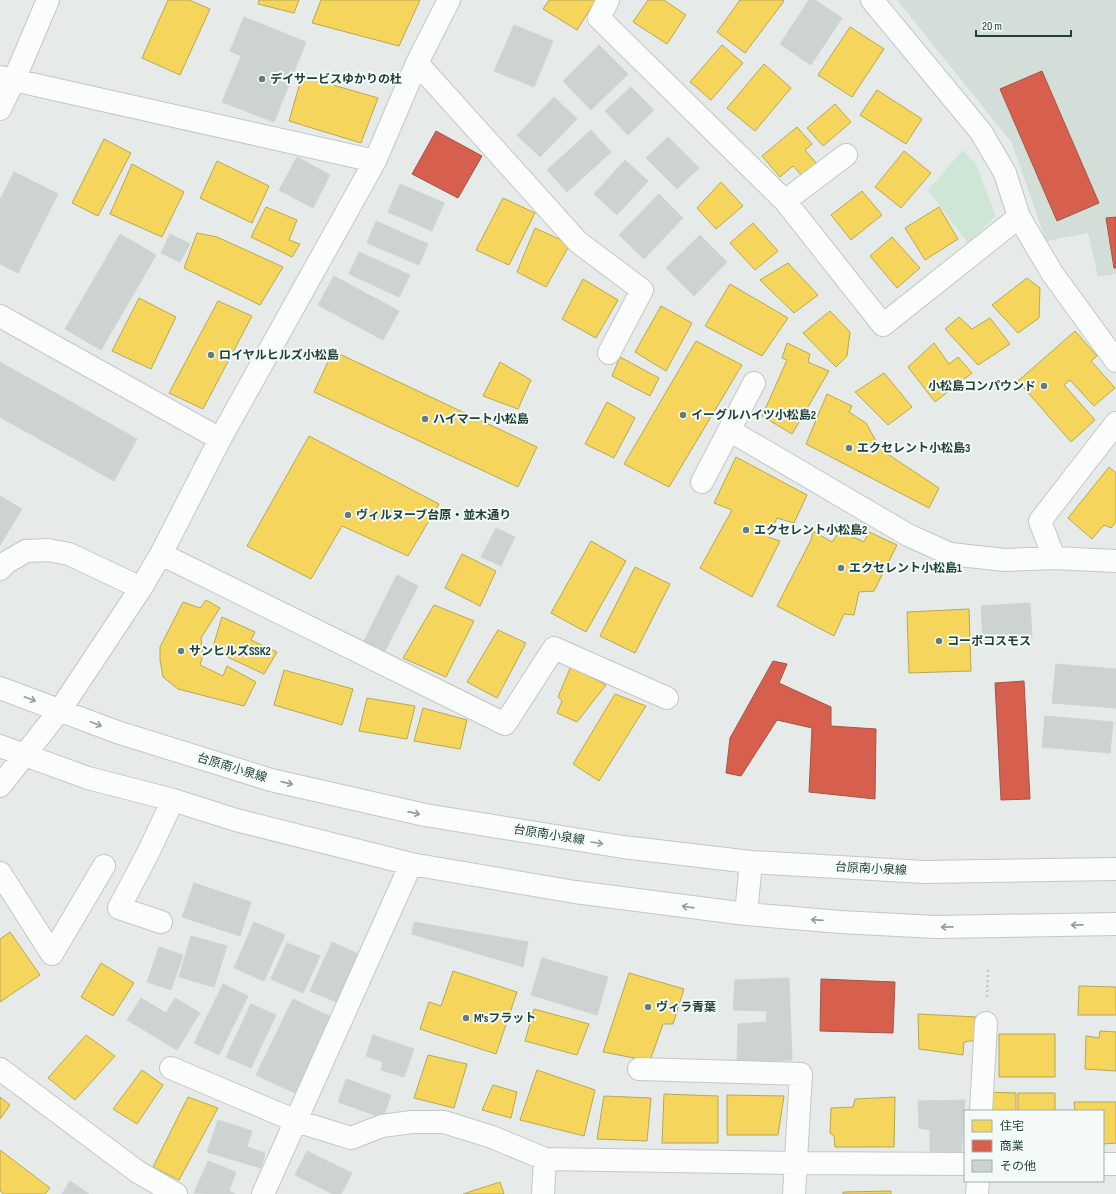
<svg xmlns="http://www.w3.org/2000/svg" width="1116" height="1194" font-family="'Sofia Sans Condensed','Noto Sans JP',sans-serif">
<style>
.built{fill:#d3ded9}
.green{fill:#cee6d5}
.homes{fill:#f6d55c;stroke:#b6a952}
.shops{fill:#d6604d;stroke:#9f5747}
.building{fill:#ccd3d0;stroke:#ced5d2}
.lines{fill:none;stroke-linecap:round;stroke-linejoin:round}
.minor-casing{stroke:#c3c8c6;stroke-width:24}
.path{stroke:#c1cbc9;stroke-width:2.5;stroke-dasharray:2 3;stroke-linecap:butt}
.minor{stroke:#fbfcfc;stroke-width:22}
.oneway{stroke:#8e9f9a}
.poi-dot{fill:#657d77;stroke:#f4faf7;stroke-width:1.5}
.labels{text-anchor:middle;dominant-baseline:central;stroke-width:4;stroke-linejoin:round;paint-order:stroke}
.poi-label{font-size:12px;font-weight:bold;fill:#204239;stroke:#f4faf7;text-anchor:start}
.street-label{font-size:12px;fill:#204239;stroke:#f4faf7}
</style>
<rect width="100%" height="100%" fill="#e6ebe9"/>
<!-- built -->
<path class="built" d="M897,0H1116V274L1098,277L1088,233L1046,241L1012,143Z"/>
<!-- green -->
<path class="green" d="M963,150L976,164L996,216L968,243L928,190Z"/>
<!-- homes -->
<path class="homes" d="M168,0H189L210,9L180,75L142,58Z
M259,0H299L294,13L258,4Z
M321,0H420L399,46L312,23Z
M549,0H596L577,30L543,9Z
M648,0H664L686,15L667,44L633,22Z
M740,0H782L784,1L745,53L717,32Z
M850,27L884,49L852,97L818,75Z
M722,45L743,63L711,100L690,82Z
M764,64L791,88L755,131L727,108Z
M302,76L378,98L361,143L289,121Z
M877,90L922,119L906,144L860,115Z
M835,104L851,122L823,146L807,128Z
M797,127L812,144L805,150L818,165L803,177L793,166L780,177L762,156Z
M104,139L131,153L98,216L72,203Z
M904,151L931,173L901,208L875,187Z
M217,161L269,186L252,223L200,198Z
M132,164L184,192L162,237L110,214Z
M721,182L743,206L716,229L697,208Z
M862,191L882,215L851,240L831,215Z
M503,198L535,213L509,265L476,250Z
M266,207L297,220L289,240L300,244L292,257L251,237Z
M939,207L958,239L925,260L905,228Z
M753,223L778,251L755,270L730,243Z
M535,228L570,244L546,287L517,272Z
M197,233L217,237L283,267L260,305L184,268Z
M892,237L920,268L897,288L870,256Z
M788,263L818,295L794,313L760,280Z
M1027,278L1040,288L1039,318L1018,333L992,305Z
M583,279L618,300L596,338L562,319Z
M730,284L788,318L762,356L705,326Z
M139,298L176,317L151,369L112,351Z
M218,301L252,316L203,409L169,393Z
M661,306L692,323L666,371L635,352Z
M830,311L850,332L847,356L836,367L803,333Z
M959,317L972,329L990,318L1010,344L978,365L945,329Z
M1075,331L1097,356L1091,361L1115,388L1094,406L1070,380L1064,385L1095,420L1071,442L1018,381Z
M696,341L742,365L669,487L624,464Z
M787,343L810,354L808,362L829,371L792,434L762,416L787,360L782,358Z
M934,343L949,364L958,357L972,373L935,402L908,367Z
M333,351L537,447L518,487L314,392Z
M620,357L659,378L650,396L612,376Z
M500,362L531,380L518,409L483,396Z
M884,373L912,407L888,425L855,392Z
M827,394L852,406L849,412L866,423L876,441L886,453L939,488L929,508L806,444Z
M607,402L635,418L614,458L585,444Z
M309,436L439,504L408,556L342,526L311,579L247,546Z
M736,457L807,495L794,523L777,518L768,537L780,541L752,597L700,568L732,510L714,503Z
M1109,467L1116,473V522L1111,528L1104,525L1092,539L1068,518Z
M813,531L832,542L840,531L864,542L869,532L897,545L874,591L859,592L854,615L844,614L834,636L777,606L811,540Z
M591,541L626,561L586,632L551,613Z
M462,554L496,571L480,606L445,588Z
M635,567L670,584L635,653L600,636Z
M206,600L220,608L201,638L203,655L200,665L223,676L227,666L256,682L244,706L178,689L163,677L160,660V647L183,602L200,608Z
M434,605L474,621L446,677L403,658Z
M969,609L971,671L909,673L907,612Z
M222,617L255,632L251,640L277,652L264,674L212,650Z
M498,630L526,643L497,698L467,682Z
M571,666L606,685L577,722L557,713L562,701L558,697Z
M284,670L353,689L342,725L274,705Z
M615,694L646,706L599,781L573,764Z
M367,698L415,706L407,739L359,731Z
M423,708L467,720L460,749L414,741Z
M10,932L40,975L0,1002V939Z
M101,963L134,983L113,1016L81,997Z
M453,971L517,992L496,1054L420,1029L429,1002L441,1006Z
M629,973L684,989L673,1024H663L650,1061L603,1052Z
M1079,986L1116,987V1015H1078Z
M534,1009L589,1024L577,1055L525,1041Z
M918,1014L977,1017V1040L964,1042L963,1055L919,1049Z
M1100,1031L1116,1032V1071L1085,1069L1086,1036L1099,1038Z
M999,1034H1055V1077H999Z
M86,1035L115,1056L75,1100L48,1078Z
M428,1055L467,1064L454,1108L414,1098Z
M142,1070L163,1085L137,1124L113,1109Z
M537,1070L595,1090L584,1136L520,1120Z
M493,1085L517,1092L511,1118L482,1110Z
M987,1092L1016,1093V1111H987Z
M1018,1093H1055V1111H1018Z
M664,1094L718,1096V1143H662Z
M727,1095L784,1096L778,1135H727Z
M604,1096L651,1098L647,1141L597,1139Z
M0,1097L10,1105L0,1119Z
M188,1097L218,1108L179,1180L153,1167Z
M895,1097L894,1147H835L834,1136L830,1133L831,1108L853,1107L855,1099Z
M1074,1102H1116V1143L1103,1144V1111H1075Z
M0,1150L50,1188L45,1194H4L0,1191Z
M500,1182L504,1194H463Z
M891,1191V1194H843V1192Z"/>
<!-- shops -->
<path class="shops" d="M1042,71L1099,203L1057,221L1000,89Z
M436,131L482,156L458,198L412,174Z
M1116,217V268H1114L1106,218Z
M773,661L787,664L779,683L831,707V726L876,729L875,799L809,792L812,728L777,720L741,776L726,773L730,738Z
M1024,681L1030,799L1001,800L995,683Z
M821,979L895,982L893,1033L820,1031Z"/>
<!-- building -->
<path class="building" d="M809,0H815L842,18L811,65L780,44Z
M244,17L306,42L274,122L222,102L241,56L230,51Z
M514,25L553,41L534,87L494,71Z
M599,45L628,74L591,110L563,81Z
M631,87L654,110L628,135L605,111Z
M554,97L577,119L540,157L517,135Z
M591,130L611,152L567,192L547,170Z
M668,137L699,168L677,189L646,158Z
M297,157L330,175L313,208L279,190Z
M625,160L648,181L617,215L594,194Z
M14,172L58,194L18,273L0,264V200Z
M400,184L444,203L432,231L388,212Z
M659,194L683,218L644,259L619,235Z
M376,221L428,244L419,265L367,243Z
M120,234L156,255L101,350L65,329Z
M170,234L190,244L180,262L161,253Z
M700,235L727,262L694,296L666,268Z
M359,252L410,275L399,297L349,274Z
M334,276L399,311L383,340L318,305Z
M0,362L137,439L114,481L0,417Z
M0,496L22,509L0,545Z
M496,528L515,537L501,566L481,557Z
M397,575L418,586L384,653L363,643Z
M1030,603L1032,638L983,641L981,606Z
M1056,664L1116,669V708L1052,703Z
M1045,716L1113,722L1110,753L1042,747Z
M194,883L251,902L240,936L182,917Z
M254,922L285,935L264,981L234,968Z
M414,922L528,942L523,967L412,934Z
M191,936L227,946L214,987L179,977Z
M332,942L363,956L341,1004L310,991Z
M287,943L320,956L303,993L271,979Z
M159,947L183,955L171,990L147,982Z
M542,958L608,977L597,1015L531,995Z
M789,978L792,1060L737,1062L738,1024L766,1022L767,1011L733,1010L735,980Z
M223,984L248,996L219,1055L194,1043Z
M141,998L166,1013L175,998L200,1013L177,1050L127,1020Z
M293,999L331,1017L295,1093L256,1075Z
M251,1004L276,1015L251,1068L226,1057Z
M373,1035L414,1049L404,1077L381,1070L383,1062L366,1056Z
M346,1079L391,1095L383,1118L338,1102Z
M965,1100L961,1156L930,1153V1130L919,1128L918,1101Z
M218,1120L252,1131L247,1147L265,1153L261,1168L207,1152Z
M307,1151L352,1173L341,1194H333L295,1175Z
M208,1161L236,1172L229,1191L236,1194L194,1193Z
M70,1181L89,1194H62Z"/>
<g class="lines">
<!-- minor casing -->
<g class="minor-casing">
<path id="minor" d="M608,0L599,18L785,201L883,325L1019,217L1052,273L1116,361
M872,0L981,132L1005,173L1019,217
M417,63L578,242L642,290L609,353
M0,77L375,161
M0,109L14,80L48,0
M785,201L846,155
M0,316L220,439
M729,430L908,535L950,554L1005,560L1054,558L1116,561
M702,482L754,383
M161,554L505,724L554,648L667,698
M1054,558L1040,521L1116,423
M0,569L7,562L26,551L48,550L69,554L141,588
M0,688L117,732L271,780L425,815L623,847L751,862L925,872L1116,869
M0,746L88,778L173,800L236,820L411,864L575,892L746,914L841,922L935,927L1116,924
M0,786L60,710L141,588L161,554L220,439L375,161L417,63L449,0
M0,873L52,954L104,866
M746,914L751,862
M161,922L119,908L148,853L173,800
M171,1068L296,1121L351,1138L382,1126L412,1122H444L492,1137L545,1159L796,1163L965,1164
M0,1069L138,1172L176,1194
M639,1069L801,1074L794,1194
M981,1111L986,1023
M1103,1164H1116
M263,1194L411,864
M543,1194L545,1159
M977,1194L978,1181"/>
</g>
<!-- path -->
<path class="path" d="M987,997L988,970"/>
<!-- minor -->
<use href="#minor" class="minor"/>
</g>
<!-- one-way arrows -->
<defs><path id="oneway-shaft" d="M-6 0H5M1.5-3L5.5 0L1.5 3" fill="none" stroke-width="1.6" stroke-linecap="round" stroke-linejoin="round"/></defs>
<g class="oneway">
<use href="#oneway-shaft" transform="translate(30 699) rotate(21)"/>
<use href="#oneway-shaft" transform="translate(96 724) rotate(21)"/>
<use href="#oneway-shaft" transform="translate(287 783) rotate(13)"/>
<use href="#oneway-shaft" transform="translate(414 813) rotate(13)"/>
<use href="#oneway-shaft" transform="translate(597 843) rotate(9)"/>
<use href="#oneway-shaft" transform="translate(688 907) rotate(-172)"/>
<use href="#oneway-shaft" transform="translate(817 920) rotate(-176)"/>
<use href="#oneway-shaft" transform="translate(1077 925) rotate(179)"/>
<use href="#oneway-shaft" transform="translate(947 927) rotate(179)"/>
</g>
<!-- markers -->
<g class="poi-dot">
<circle cx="262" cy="79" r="4"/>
<circle cx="211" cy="355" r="4"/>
<circle cx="1044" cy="386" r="4"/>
<circle cx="683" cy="415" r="4"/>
<circle cx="425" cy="419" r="4"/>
<circle cx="849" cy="448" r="4"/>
<circle cx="348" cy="515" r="4"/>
<circle cx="746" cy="530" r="4"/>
<circle cx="841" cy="568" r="4"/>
<circle cx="939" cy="641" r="4"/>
<circle cx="181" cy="651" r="4"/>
<circle cx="648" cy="1007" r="4"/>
<circle cx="466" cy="1018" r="4"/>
</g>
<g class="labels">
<!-- poi labels -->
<g class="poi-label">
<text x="270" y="79">デイサービスゆかりの杜</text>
<text x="219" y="355">ロイヤルヒルズ小松島</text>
<text x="1036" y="386" text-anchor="end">小松島コンパウンド</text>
<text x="691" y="415">イーグルハイツ小松島2</text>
<text x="433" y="419">ハイマート小松島</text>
<text x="857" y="448">エクセレント小松島3</text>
<text x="356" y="515">ヴィルヌーブ台原・並木通り</text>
<text x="754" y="530">エクセレント小松島2</text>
<text x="849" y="568">エクセレント小松島1</text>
<text x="947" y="641">コーポコスモス</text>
<text x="189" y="651">サンヒルズSSK2</text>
<text x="656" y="1007">ヴィラ青葉</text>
<text x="474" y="1018">M'sフラット</text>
</g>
<!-- street labels -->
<g class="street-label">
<text transform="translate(232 768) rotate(17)">台原南小泉線</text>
<text transform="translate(549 835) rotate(9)">台原南小泉線</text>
<text transform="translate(871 869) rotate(3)">台原南小泉線</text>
</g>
</g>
<!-- legend -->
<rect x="964" y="1110" width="140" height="72" fill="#f4faf7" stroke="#9fb0ab"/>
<rect x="972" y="1120" width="20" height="12" fill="#f6d55c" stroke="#9fb0ab"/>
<text x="1000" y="1130" font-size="12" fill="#204239">住宅</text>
<rect x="972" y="1140" width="20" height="12" fill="#d6604d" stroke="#9fb0ab"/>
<text x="1000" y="1150" font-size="12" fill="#204239">商業</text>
<rect x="972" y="1160" width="20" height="12" fill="#ccd3d0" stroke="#9fb0ab"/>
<text x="1000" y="1170" font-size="12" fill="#204239">その他</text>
<!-- scale -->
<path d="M976 30v6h95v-6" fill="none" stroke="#204239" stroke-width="2"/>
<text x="982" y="30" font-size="12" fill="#204239" stroke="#f4faf7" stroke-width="3" paint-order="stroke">20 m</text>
</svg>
